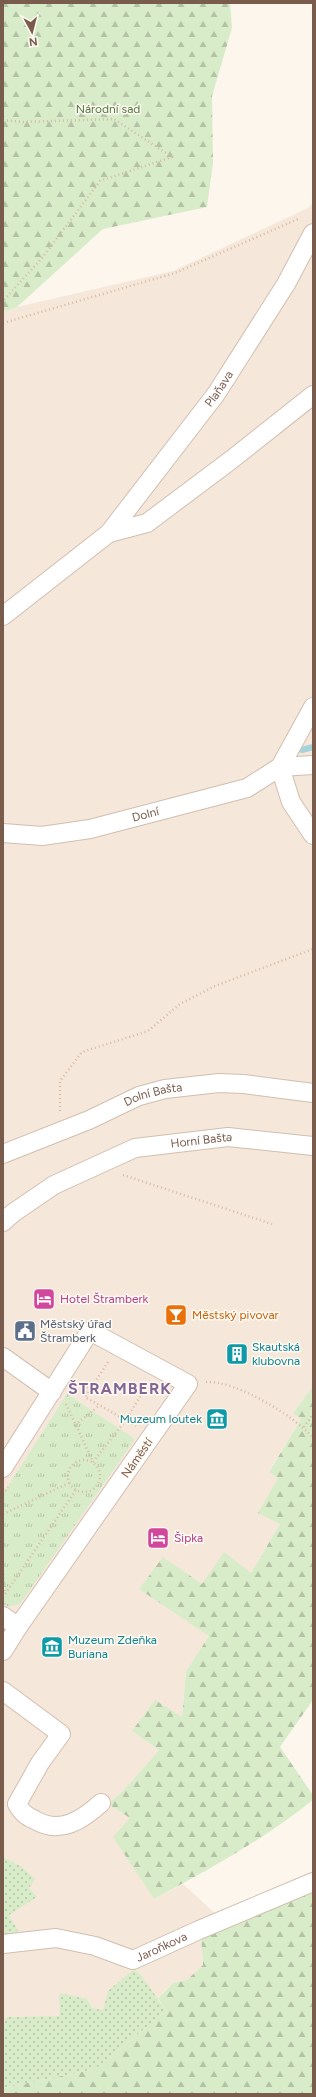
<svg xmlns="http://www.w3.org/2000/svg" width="316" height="2097" font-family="Figtree,sans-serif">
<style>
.residential{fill:#f5e8da}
.grass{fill:url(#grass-tufts)}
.forest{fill:url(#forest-firs)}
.garden{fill:url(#garden-dots)}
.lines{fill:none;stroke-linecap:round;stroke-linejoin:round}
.stream{stroke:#a5d3da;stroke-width:6}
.minor-casing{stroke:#d1beb0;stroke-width:20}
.path{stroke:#d9b8a5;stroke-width:2.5;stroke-dasharray:1 3;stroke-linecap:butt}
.minor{stroke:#fff;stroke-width:18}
.labels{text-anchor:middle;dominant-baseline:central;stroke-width:3;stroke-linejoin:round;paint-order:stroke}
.park-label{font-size:12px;fill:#537a41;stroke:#fffaf3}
.street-label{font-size:12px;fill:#7a5c4d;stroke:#fffaf3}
.hotel-label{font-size:12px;fill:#b23c85;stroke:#fffaf3;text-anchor:start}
.food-label{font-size:12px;fill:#c56008;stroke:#fffaf3;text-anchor:start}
.service-label{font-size:12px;fill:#4e5e75;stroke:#fffaf3;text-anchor:start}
.culture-label{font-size:12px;fill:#0d838f;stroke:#fffaf3;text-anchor:start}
.district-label{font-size:16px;font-weight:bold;letter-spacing:1px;fill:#846695;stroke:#fffaf3}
</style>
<defs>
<pattern id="grass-tufts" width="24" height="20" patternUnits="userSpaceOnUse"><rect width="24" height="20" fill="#d8ecc9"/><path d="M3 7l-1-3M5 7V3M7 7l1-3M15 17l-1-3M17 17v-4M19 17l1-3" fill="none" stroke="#b4c2a5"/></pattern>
<pattern id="forest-firs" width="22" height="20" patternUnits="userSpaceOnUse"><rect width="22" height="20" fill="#d8ecc9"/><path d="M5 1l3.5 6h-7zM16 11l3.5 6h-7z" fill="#b4c2a5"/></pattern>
<pattern id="garden-dots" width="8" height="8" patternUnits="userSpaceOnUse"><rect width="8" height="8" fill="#d8ecc9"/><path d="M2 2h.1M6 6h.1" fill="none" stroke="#b4c2a5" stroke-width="1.8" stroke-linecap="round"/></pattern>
</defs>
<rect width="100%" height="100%" fill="#fdf6ec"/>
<!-- residential -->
<path class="residential" d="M313,203V1386L293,1413L301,1419L269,1471L278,1478L280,1524L251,1573L186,1671L182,1717L132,1731L159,1750L124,1790L108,1804L130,1818L154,1899L183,1884L217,1915L201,1935L203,1965L187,1980L173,1983L157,1998L166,2011L95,2069L3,2088V312L17,307L173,271L308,208Z"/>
<!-- grass -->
<path class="grass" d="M67,1394L135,1439L20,1604L9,1607L3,1604V1494Z"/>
<!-- forest -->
<path class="forest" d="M3,3H230L232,28L212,96L213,163L207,207L103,229L17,307L3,312Z
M313,1386V1700L280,1747L313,1795V1800C264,1839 209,1870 154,1899L113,1837L130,1818L108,1804L124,1790L159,1750L132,1731L155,1700L182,1717L186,1671L209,1636L139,1589L163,1557L202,1584L224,1552L251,1573L280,1524L258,1513L278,1478L269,1472L301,1419L293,1413Z
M313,1890V2094H3V2088L95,2069L166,2011L158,1998L173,1983L187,1980L203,1965L201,1935Z"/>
<!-- garden -->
<path class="garden" d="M3,1857L22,1867L35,1879L29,1888L37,1897L9,1915L20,1934L3,1939Z
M134,1969L142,1976L166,2011L95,2069L3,2088V2031L6,2017L60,2016L59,1993L87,1999L92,2008L103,2010L108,1991Z"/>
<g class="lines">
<!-- stream -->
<path class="stream" d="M302,750L313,747"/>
<!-- minor casing -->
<g class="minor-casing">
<g id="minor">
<path d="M109,533L147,523L231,460L313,395"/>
<path id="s1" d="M3,616L109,533L216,394L286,284L313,233"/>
<path d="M313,707L280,767L291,802L313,835"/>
<path id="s2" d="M3,833L42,836L90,829L247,788L280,767L313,765"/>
<path id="s3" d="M3,1154L89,1120L139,1096L165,1089L219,1083L244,1084L313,1093"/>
<path id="s4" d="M3,1222L13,1213L54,1185L135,1148L228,1137L313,1146"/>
<path d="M3,1357L52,1392"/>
<path d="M3,1468L90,1331L188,1384L18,1627L3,1616"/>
<path d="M3,1651L18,1627"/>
<path d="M3,1691L61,1734L40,1763L17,1804C22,1813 26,1816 35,1820C60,1835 82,1820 101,1803"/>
<path id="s5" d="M3,1944L56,1938L95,1946L133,1960L199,1930L313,1882"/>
</g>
</g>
<!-- path -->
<path class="path" d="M3,120L23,122L114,119L172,157L100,181L42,258L3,301
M3,323L175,273L298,219
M60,1111V1081L82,1052L148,1031L180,1004L215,986L313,949
M123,1175L272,1224
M108,1362L85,1397L136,1426
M206,1382C235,1380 295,1416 313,1438
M80,1383L90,1389
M66,1404L93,1462L126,1420L147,1385
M75,1425L100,1405
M304,1427L313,1414
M68 1476a16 16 0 1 1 32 0a16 16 0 1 1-32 0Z
M3,1494L8,1487
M3,1514L69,1483
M3,1570L5,1594
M3,1597L76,1490"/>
<!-- minor -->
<use href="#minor" class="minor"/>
</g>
<!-- icons -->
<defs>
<g id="hotel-square" transform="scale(1.15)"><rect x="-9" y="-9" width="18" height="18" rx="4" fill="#d1479c" stroke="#fffaf3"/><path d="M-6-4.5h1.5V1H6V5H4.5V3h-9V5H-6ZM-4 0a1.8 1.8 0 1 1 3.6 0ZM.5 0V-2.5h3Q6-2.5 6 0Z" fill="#fff"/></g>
<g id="bar-square" transform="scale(1.15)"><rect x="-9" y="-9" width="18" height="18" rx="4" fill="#e8710a" stroke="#fffaf3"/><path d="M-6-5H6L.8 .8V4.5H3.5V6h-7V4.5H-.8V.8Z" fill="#fff"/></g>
<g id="civic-square" transform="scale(1.15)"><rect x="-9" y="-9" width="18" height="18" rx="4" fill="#5c6f8a" stroke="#fffaf3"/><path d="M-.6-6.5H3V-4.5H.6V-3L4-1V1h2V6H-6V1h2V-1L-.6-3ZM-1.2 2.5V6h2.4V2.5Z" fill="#fff"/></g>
<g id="building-square" transform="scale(1.15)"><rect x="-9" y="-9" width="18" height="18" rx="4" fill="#0f9aa8" stroke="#fffaf3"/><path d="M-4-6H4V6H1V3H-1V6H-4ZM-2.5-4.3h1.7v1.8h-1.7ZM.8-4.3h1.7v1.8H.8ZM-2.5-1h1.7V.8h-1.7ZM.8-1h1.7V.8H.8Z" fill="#fff"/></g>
<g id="museum-square" transform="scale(1.15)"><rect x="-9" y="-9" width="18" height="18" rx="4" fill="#0f9aa8" stroke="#fffaf3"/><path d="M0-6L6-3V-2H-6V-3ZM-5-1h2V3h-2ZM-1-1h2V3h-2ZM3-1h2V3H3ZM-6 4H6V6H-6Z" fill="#fff"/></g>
</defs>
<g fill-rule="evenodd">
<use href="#hotel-square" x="44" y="1299"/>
<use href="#bar-square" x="176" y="1315"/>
<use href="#civic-square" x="25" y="1331"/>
<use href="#building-square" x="237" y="1354"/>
<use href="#museum-square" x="217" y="1419"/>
<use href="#hotel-square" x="158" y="1538"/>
<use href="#museum-square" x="52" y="1647"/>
</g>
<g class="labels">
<!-- park labels -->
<g class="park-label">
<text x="108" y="109">Národní sad</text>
</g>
<!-- street labels -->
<g class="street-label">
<text stroke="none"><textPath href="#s1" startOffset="316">Plaňava</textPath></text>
<text stroke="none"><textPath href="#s2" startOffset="145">Dolní</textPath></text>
<text stroke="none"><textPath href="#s3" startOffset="162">Dolní Bašta</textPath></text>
<text stroke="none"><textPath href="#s4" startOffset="219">Horní Bašta</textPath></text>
<text transform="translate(137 1458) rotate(-55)">Náměstí</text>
<text stroke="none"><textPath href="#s5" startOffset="165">Jaroňkova</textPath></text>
</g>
<!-- hotel labels -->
<g class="hotel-label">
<text x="60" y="1299">Hotel Štramberk</text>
<text x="174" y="1538">Šipka</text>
</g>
<!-- food labels -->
<g class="food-label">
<text x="192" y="1315">Městský pivovar</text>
</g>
<!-- service labels -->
<g class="service-label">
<text x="40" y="1324">Městský úřad<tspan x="40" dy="14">Štramberk</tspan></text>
</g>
<!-- culture labels -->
<g class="culture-label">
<text x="252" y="1347">Skautská<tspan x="252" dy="14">klubovna</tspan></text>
<text x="202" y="1419" text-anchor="end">Muzeum loutek</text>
<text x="68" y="1640">Muzeum Zdeňka<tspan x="68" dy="14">Buriana</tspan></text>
</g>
<!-- district labels -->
<g class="district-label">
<text x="120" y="1388">ŠTRAMBERK</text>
</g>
</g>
<!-- border -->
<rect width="316" height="2097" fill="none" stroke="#7a5c4d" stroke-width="8"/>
<!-- north arrow -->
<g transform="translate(32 32) rotate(173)" stroke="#fffaf3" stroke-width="3" paint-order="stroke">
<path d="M0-3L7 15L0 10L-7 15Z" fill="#7a5c4d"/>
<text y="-6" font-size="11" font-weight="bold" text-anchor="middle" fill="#7a5c4d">N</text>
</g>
</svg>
